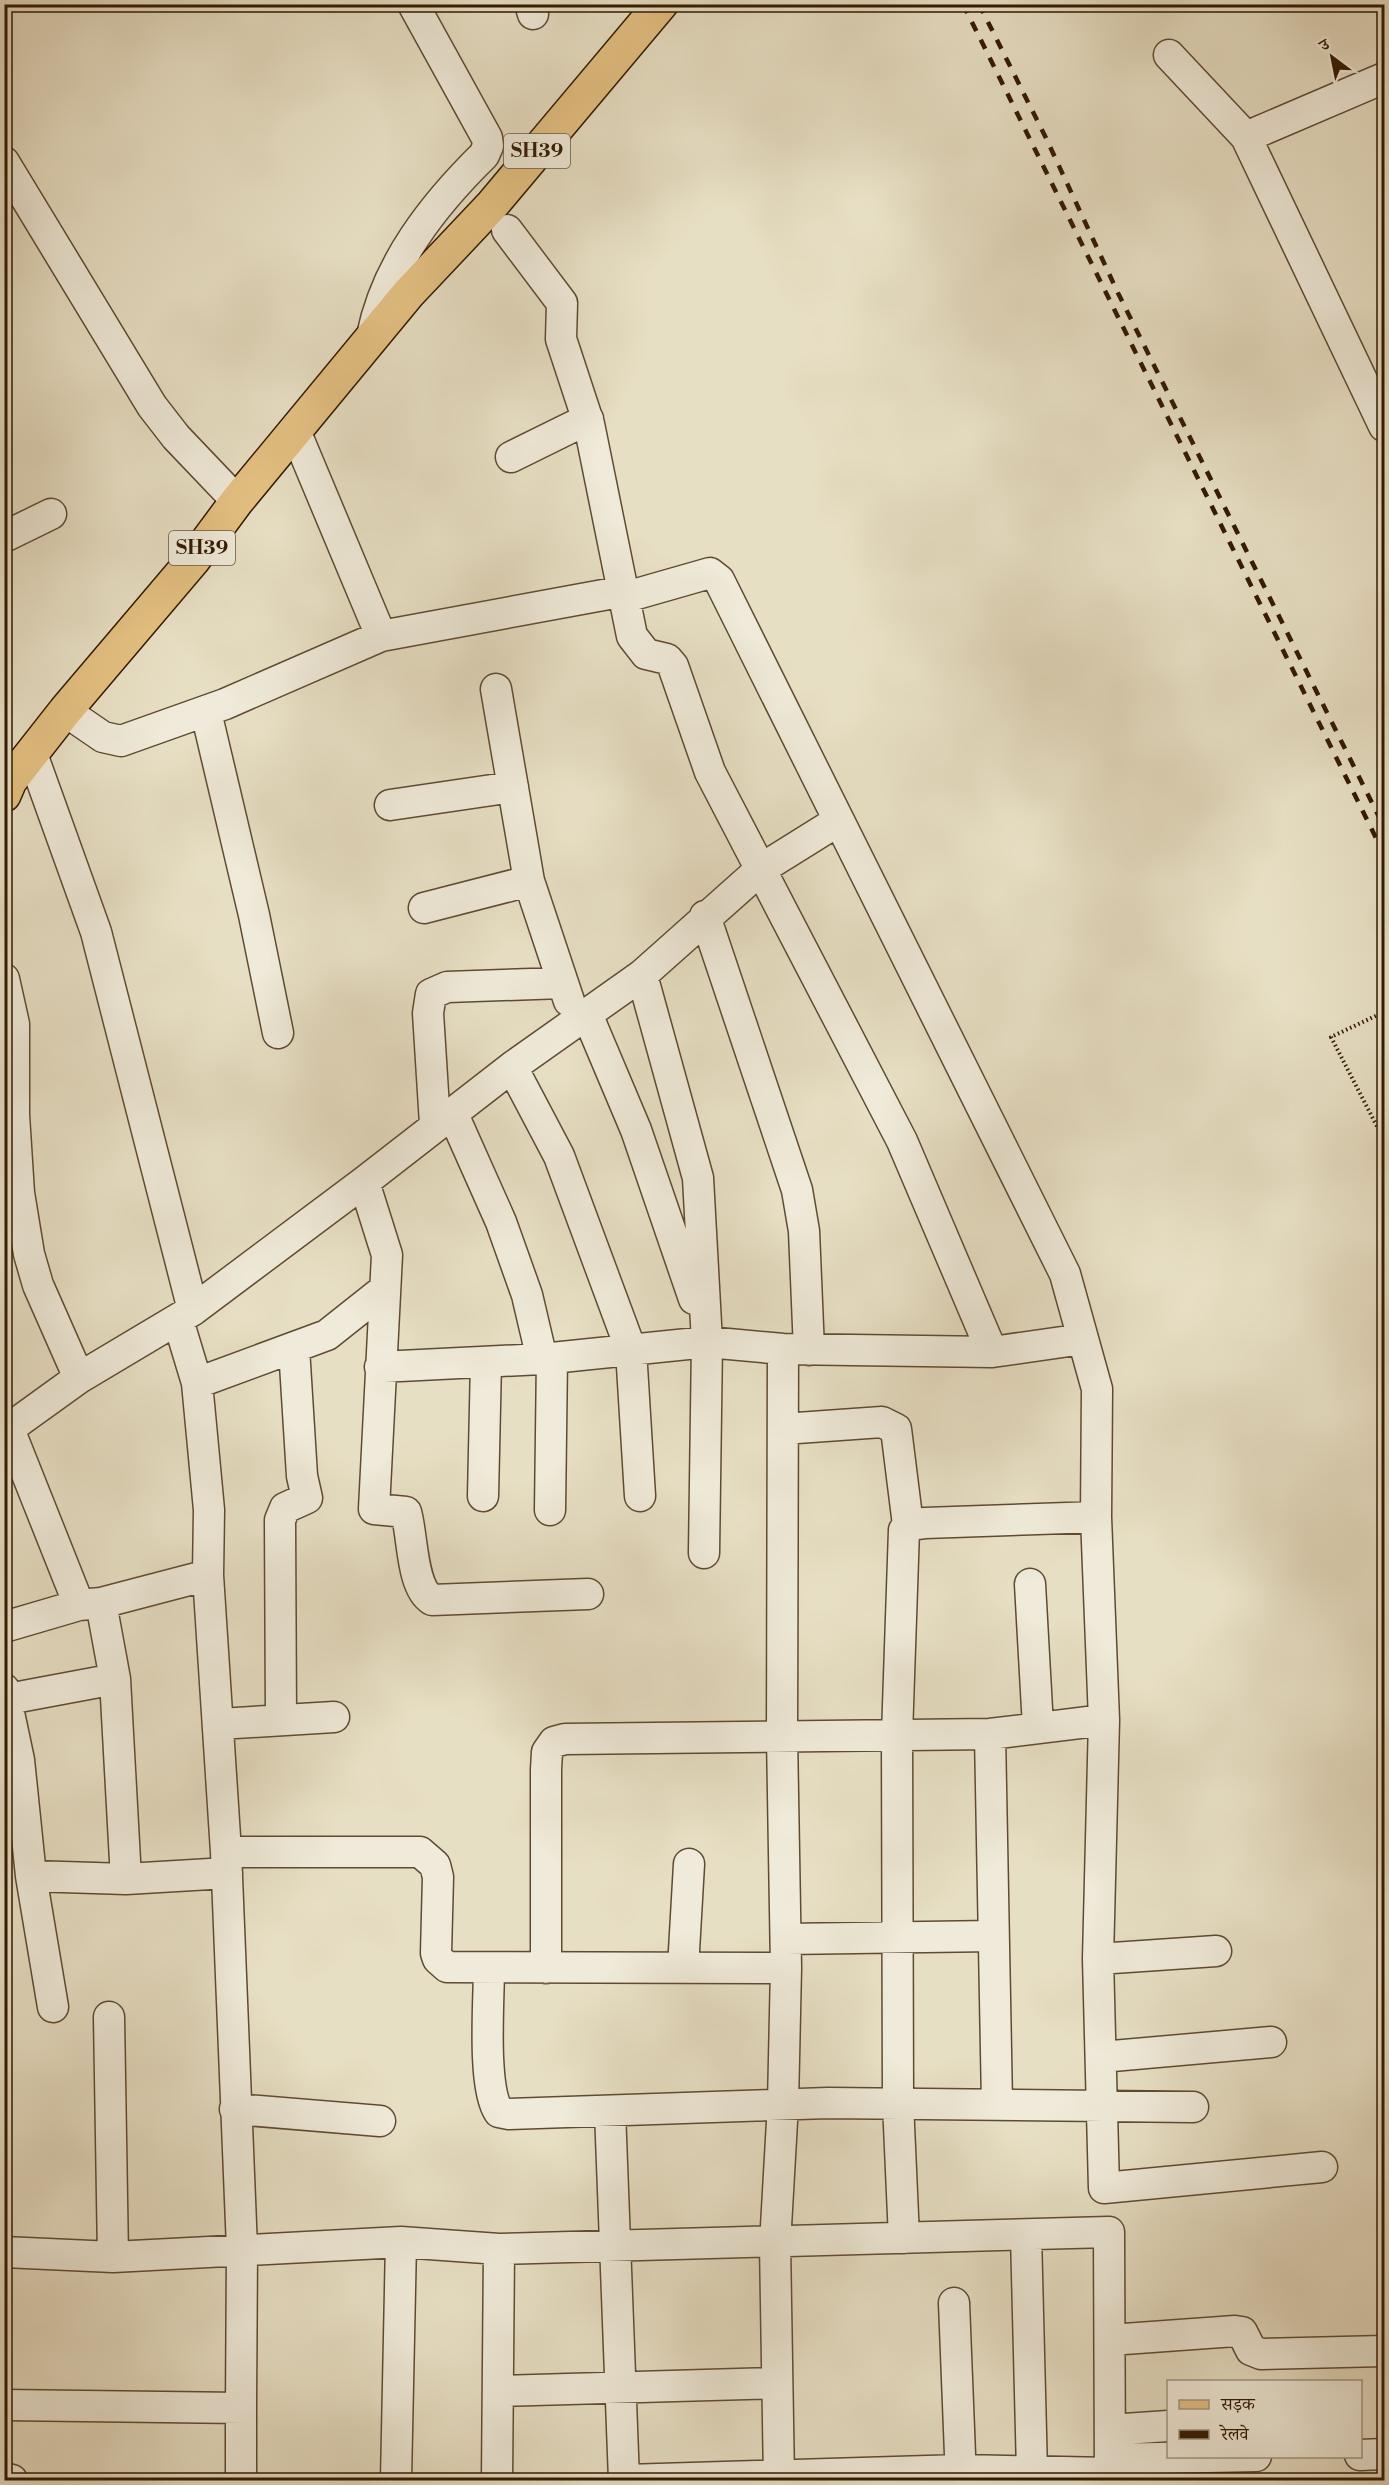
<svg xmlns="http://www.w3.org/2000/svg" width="1389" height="2485" font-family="'Libre Bodoni','Noto Serif Devanagari',serif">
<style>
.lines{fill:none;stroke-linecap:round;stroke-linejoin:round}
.minor-casing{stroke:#5f4b32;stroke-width:33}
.major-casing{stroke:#321a02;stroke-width:36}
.path{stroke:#321a02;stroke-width:4;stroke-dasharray:1.5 3;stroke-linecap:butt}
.minor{stroke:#efead9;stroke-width:30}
.major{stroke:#e4c082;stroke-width:33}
.rail{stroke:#321a02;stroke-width:4.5;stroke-dasharray:10 10;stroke-linecap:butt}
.labels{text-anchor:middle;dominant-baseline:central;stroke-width:6;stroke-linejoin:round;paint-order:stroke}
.shield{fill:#efead9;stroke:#6b5842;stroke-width:1.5}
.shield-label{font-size:20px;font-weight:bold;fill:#321a02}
</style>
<rect width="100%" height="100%" fill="#e7dfc4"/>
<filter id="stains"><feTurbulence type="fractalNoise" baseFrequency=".00333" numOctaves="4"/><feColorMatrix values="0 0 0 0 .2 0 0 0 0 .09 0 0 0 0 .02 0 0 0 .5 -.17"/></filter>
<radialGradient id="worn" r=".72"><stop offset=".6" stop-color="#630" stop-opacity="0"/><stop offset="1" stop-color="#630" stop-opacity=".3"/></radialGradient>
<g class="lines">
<!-- minor casing -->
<g class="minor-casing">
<path id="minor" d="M530,4L533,14
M1169,55L1246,137L1384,426
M1246,137L1384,78
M4,162L152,406L176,437L237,501
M507,230L562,303L561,339L589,424L632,636L646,654L667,659L673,666L710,772L902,1141L992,1352
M372,336C386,265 433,205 484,155L488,146L487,138L413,4
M296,433L381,636L625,591
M511,457L588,419
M4,537L51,514
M626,597L710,573L719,580L1065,1274L1097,1389L1096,1517L1104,1720L1098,1959L1104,2188L1322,2167
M496,689L529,881
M65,711L103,737L121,741L225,704L381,636
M206,712L254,915L278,1033
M32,754L96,932L193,1310
M390,805L513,787
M424,908L529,881L569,1001
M705,916L797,1190L804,1231L809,1350
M642,975L698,1178L707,1342L704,1553
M4,979L14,1024V1115L19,1193L29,1254L38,1285L79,1378
M587,1014L636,1130L694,1299
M512,1067L559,1156L631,1350L640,1496
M452,1112L501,1222L527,1295L542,1359
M435,1124L428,1013L431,994L447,987L562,983
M364,1182L387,1255L374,1509L406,1512C413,1536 411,1587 432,1600L588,1594
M380,1367L542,1359L707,1342L783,1349L992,1352L1083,1339
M197,1383L327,1335L385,1289
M9,1429L79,1605
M783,1429L882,1422L896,1429L908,1525
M4,1432L79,1378L193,1310L364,1182L512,1067L642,975L761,869L838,821
M483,1496L486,1362
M550,1510L552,1358
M1030,1584L1038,1727
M101,1603L208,1575
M4,1627L79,1605L101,1603L115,1679L8,1699
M115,1679L126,1879
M4,1689L19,1760L31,1876L53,2007
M281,1720L280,1520L285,1508L307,1498L302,1476L294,1348
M219,1724L334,1717
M990,1734L997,2104
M226,1852H420L435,1865L438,1877L436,1953L438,1959L447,1967L786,1968
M31,1876L126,1879L227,1873
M786,1939L993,1936
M1098,1959L1216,1951
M489,1968C489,1999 482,2088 499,2112L509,2114L828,2103L1193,2107
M546,1968V1770L547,1752L554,1742L565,1739L990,1734L1104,1720
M683,1968L689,1864
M109,2017L113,2257
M1101,2057L1271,2042
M235,2109L380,2121
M610,2111L624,2480
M1026,2235L1032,2472
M904,2238L898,2103L897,1735L904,1530L908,1525L925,1523L1096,1517
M4,2252L113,2257L401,2242L499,2249L1109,2232L1110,2480
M954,2303L961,2480
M1110,2340L1235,2331L1242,2332L1251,2350L1261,2354L1384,2351
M498,2391L777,2383
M4,2405L241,2408L242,2249L226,1852L208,1575L209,1510L197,1383L178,1320
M241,2408V2480
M1110,2430L1168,2426
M1360,2455L1384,2454
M1110,2459L1256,2456
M4,2478L12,2480
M396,2480L401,2242
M497,2480L499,2249
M626,2480L961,2470L1109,2473
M779,2480L775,2244L783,2104L786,1968L782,1736L783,1349"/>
</g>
<!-- major casing -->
<g class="major-casing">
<path id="major" d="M4,795L10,781L65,711L194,559L237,501L408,294L492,205L661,4"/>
</g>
<!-- path -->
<path class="path" d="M1384,1012L1331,1037L1384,1140"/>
<!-- minor -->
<use href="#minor" class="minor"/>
<!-- major -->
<use href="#major" class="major"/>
<!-- rail -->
<path class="rail" d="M963,4L1384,854
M979,4L1046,138L1118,293L1384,827"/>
</g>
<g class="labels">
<!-- shield labels -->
<g class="shield">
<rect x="504" y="134" width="66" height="34" rx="4.5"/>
<rect x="169" y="531" width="66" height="34" rx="4.5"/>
</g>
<g class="shield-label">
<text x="537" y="151">SH39</text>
<text x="202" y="548">SH39</text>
</g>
</g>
<!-- margin -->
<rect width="1389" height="2485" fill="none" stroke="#e7dfc4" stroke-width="24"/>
<rect x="6" y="6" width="1377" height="2473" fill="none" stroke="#321a02" stroke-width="3"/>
<rect x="12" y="12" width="1365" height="2461" fill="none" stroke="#321a02" stroke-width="1.5"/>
<!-- legend -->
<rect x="1167" y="2380" width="195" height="78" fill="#efead9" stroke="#a39783" stroke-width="1.5"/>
<rect x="1179" y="2400" width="30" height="9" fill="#e4c082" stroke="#a39783" stroke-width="1.5"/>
<text x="1221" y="2410" font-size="18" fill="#321a02">सड़क</text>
<rect x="1179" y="2430" width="30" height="9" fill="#321a02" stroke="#a39783" stroke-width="1.5"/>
<text x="1221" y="2440" font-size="18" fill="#321a02">रेलवे</text>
<!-- north arrow -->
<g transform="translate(1332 57) rotate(328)" stroke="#efead9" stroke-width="4.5" paint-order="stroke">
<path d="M0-4.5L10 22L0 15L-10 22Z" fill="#321a02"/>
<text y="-9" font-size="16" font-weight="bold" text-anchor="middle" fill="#321a02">उ</text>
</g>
<rect width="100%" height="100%" filter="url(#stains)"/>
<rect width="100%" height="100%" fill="url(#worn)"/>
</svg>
